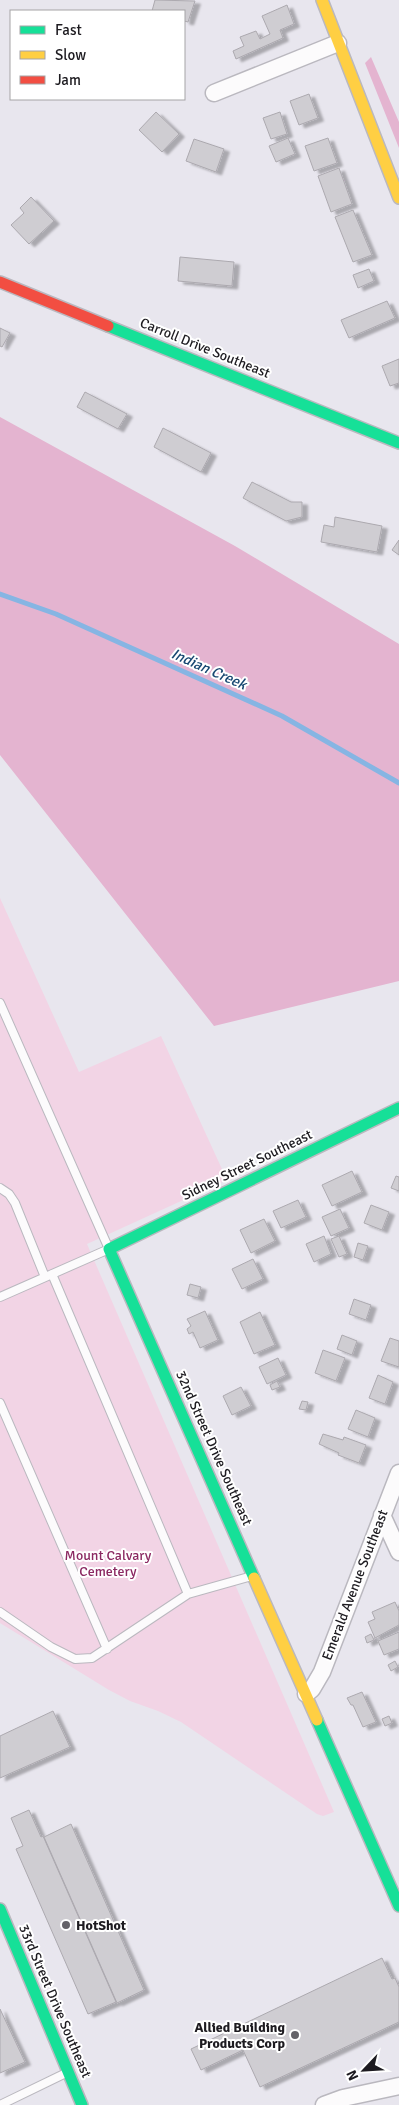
<svg xmlns="http://www.w3.org/2000/svg" width="399" height="2105" font-family="Signika,sans-serif">
<style>
.green{fill:#f2d4e5}
.forest{fill:#e4b4d0}
.lines{fill:none;stroke-linecap:round;stroke-linejoin:round}
.stream{stroke:#86b5e3;stroke-width:5}
.building{fill:#cfcdd2;stroke:#aca9af;filter:url(#shadow)}
.lane-casing{stroke:#bab8bf;stroke-width:10}
.street-casing{stroke:#bab8bf;stroke-width:19}
.fast-casing{stroke:#bab8bf;stroke-width:14}
.slow-casing{stroke:#bab8bf;stroke-width:14}
.jam-casing{stroke:#bab8bf;stroke-width:14}
.lane{stroke:#fcfbfc;stroke-width:8}
.street{stroke:#fcfbfc;stroke-width:16}
.fast{stroke:#16e098;stroke-width:11}
.slow{stroke:#ffcf43;stroke-width:11}
.jam{stroke:#f24e42;stroke-width:11}
.poi-dot{fill:#646268;stroke:#fff;stroke-width:2}
.labels{text-anchor:middle;dominant-baseline:central;stroke-width:4;stroke-linejoin:round;paint-order:stroke}
.street-label{font-size:14px;fill:#1d1b20;stroke:#fff}
.park-label{font-size:14px;fill:#8b2962;stroke:#fff}
.poi-label{font-size:14px;font-weight:bold;fill:#1d1b20;stroke:#fff;text-anchor:start}
.water-label{font-size:15px;font-style:italic;fill:#184872;stroke:#fff}
</style>
<defs>
<filter id="shadow"><feDropShadow dx="5.5" dy="3" stdDeviation="1" flood-color="#0004"/></filter>
</defs>
<rect width="100%" height="100%" fill="#e8e6ee"/>
<!-- green -->
<path class="green" d="M0,898L79,1072L161,1036L227,1180L87,1244L334,1812L323,1816L317,1814L181,1722L158,1711L130,1701L109,1690L0,1623Z"/>
<!-- forest -->
<path class="forest" d="M371,57L399,122V148L365,63Z
M0,417L235,546L399,644V981L214,1026L0,755Z"/>
<g class="lines">
<!-- stream -->
<path class="stream" d="M0,594L56,614L282,716L399,783"/>
</g>
<!-- building -->
<path class="building" d="M155,0L195,1L188,22L184,21V11H152Z
M287,5L294,24L280,30L283,38L236,59L233,51L244,46L240,37L256,31L260,39L270,34L262,16Z
M309,94L318,118L299,125L290,101Z
M156,112L179,134L162,152L139,130Z
M280,112L287,134L271,139L263,118Z
M288,138L295,154L276,162L269,146Z
M328,138L337,163L314,171L305,146Z
M194,139L224,149L216,172L186,161Z
M339,168L352,204L331,212L318,176Z
M31,197L54,221L29,244L11,225L24,213L20,208Z
M353,210L372,255L353,262L335,217Z
M180,257L234,262L232,286L178,281Z
M369,269L374,281L358,288L353,275Z
M387,301L395,318L349,338L341,320Z
M0,328L10,333L2,347L0,346Z
M399,359V383L390,386L382,366Z
M85,392L127,414L118,429L77,407Z
M163,428L211,453L201,472L154,447Z
M252,482L291,502H302V517L286,521L243,498Z
M335,517L382,526L377,552L321,542L324,525L334,527Z
M399,540V555L392,550Z
M352,1171L362,1192L332,1206L322,1185Z
M396,1176L399,1177V1191L391,1188Z
M298,1200L306,1217L281,1228L273,1211Z
M371,1205L389,1212L382,1230L364,1223Z
M340,1209L349,1228L331,1236L322,1217Z
M264,1219L275,1241L251,1253L240,1230Z
M324,1236L331,1254L314,1262L306,1244Z
M339,1236L347,1254L339,1257L331,1239Z
M358,1243L368,1246L363,1260L354,1257Z
M253,1259L263,1279L242,1289L232,1269Z
M190,1284L201,1287L198,1298L187,1295Z
M354,1299L371,1305L366,1320L349,1314Z
M205,1311L218,1340L200,1348L193,1332L189,1334L187,1329L191,1326L187,1319Z
M260,1312L275,1345L254,1354L240,1322Z
M342,1335L357,1341L352,1355L337,1349Z
M390,1338L399,1341V1367L381,1361Z
M323,1350L345,1358L336,1381L315,1373Z
M278,1358L286,1375L267,1384L259,1367Z
M378,1375L393,1382L385,1404L369,1398Z
M277,1381L280,1387L272,1390L270,1385Z
M241,1387L251,1406L232,1415L223,1396Z
M302,1401L308,1402L306,1410L299,1409Z
M356,1410L375,1418L368,1437L348,1429Z
M323,1434L343,1440L344,1437L366,1445L359,1463L338,1455L339,1453L319,1444Z
M395,1602L399,1611V1625L375,1638L368,1622L375,1619L372,1612Z
M399,1632V1649L384,1655L378,1641Z
M371,1634L374,1640L367,1643L365,1637Z
M395,1661L398,1667L391,1671L388,1665Z
M362,1692L376,1722L363,1727L353,1705H351L347,1698Z
M53,1711L70,1747L0,1778V1736Z
M389,1716L392,1723L385,1726L382,1719Z
M29,1810L41,1837L43,1836L116,2002L88,2014L16,1849L23,1846L11,1818Z
M71,1824L144,1990L117,2003L44,1837Z
M382,1958L392,1979L395,1978L399,1987V2022L260,2087L243,2050L201,2070L191,2049Z
M0,2009L25,2062L0,2073Z"/>
<g class="lines">
<!-- lane casing -->
<g class="lane-casing">
<path id="lane" d="M0,1003L109,1249L0,1297
M0,1188L9,1194L15,1203L45,1277
M52,1274L188,1594
M0,1403L107,1649
M0,1612L51,1647L75,1659L92,1658L188,1594L252,1576
M0,2105L66,2073"/>
</g>
<!-- street casing -->
<g class="street-casing">
<path id="street" d="M214,93L338,43
M382,1515L399,1552
M306,1694L312,1689L322,1672L399,1473
M324,2105L343,2098L399,2086"/>
</g>
<!-- fast casing -->
<g class="fast-casing">
<path id="fast" d="M108,326L399,443
M254,1578L109,1249L399,1108
M317,1720L399,1906
M0,1909L82,2105"/>
</g>
<!-- slow casing -->
<g class="slow-casing">
<path id="slow" d="M322,0L399,198
M254,1578L317,1720"/>
</g>
<!-- jam casing -->
<g class="jam-casing">
<path id="jam" d="M0,282L108,326"/>
</g>
<!-- lane -->
<use href="#lane" class="lane"/>
<!-- street -->
<use href="#street" class="street"/>
<!-- fast -->
<use href="#fast" class="fast"/>
<!-- slow -->
<use href="#slow" class="slow"/>
<!-- jam -->
<use href="#jam" class="jam"/>
</g>
<!-- markers -->
<g class="poi-dot">
<circle cx="66" cy="1925" r="5"/>
<circle cx="295" cy="2035" r="5"/>
</g>
<g class="labels">
<!-- street labels -->
<g class="street-label">
<text transform="translate(205 348) rotate(22)">Carroll Drive Southeast</text>
<text transform="translate(247 1165) rotate(-26)">Sidney Street Southeast</text>
<text transform="translate(214 1448) rotate(66)">32nd Street Drive Southeast</text>
<text transform="translate(355 1585) rotate(-69)">Emerald Avenue Southeast</text>
<text transform="translate(55 2001) rotate(67)">33rd Street Drive Southeast</text>
</g>
<!-- park labels -->
<g class="park-label">
<text x="108" y="1555">Mount Calvary<tspan x="108" dy="16">Cemetery</tspan></text>
</g>
<!-- poi labels -->
<g class="poi-label">
<text x="76" y="1925">HotShot</text>
<text x="285" y="2027" text-anchor="end">Allied Building<tspan x="285" dy="16">Products Corp</tspan></text>
</g>
<!-- water labels -->
<g class="water-label">
<text transform="translate(209 669) rotate(24)">Indian Creek</text>
</g>
</g>
<!-- legend -->
<rect x="10" y="10" width="175" height="90" fill="#ffffff" stroke="#a5a4a6"/>
<rect x="20" y="26" width="25" height="8" fill="#16e098" stroke="#a5a4a6"/>
<text x="55" y="35" font-size="15" fill="#1d1b20">Fast</text>
<rect x="20" y="51" width="25" height="8" fill="#ffcf43" stroke="#a5a4a6"/>
<text x="55" y="60" font-size="15" fill="#1d1b20">Slow</text>
<rect x="20" y="76" width="25" height="8" fill="#f24e42" stroke="#a5a4a6"/>
<text x="55" y="85" font-size="15" fill="#1d1b20">Jam</text>
<!-- north arrow -->
<g transform="translate(364 2070) rotate(245)" stroke="#ffffff" stroke-width="4" paint-order="stroke">
<path d="M0-4L9 19L0 12L-9 19Z" fill="#1d1b20"/>
<text y="-8" font-size="14" font-weight="bold" text-anchor="middle" fill="#1d1b20">N</text>
</g>
</svg>
